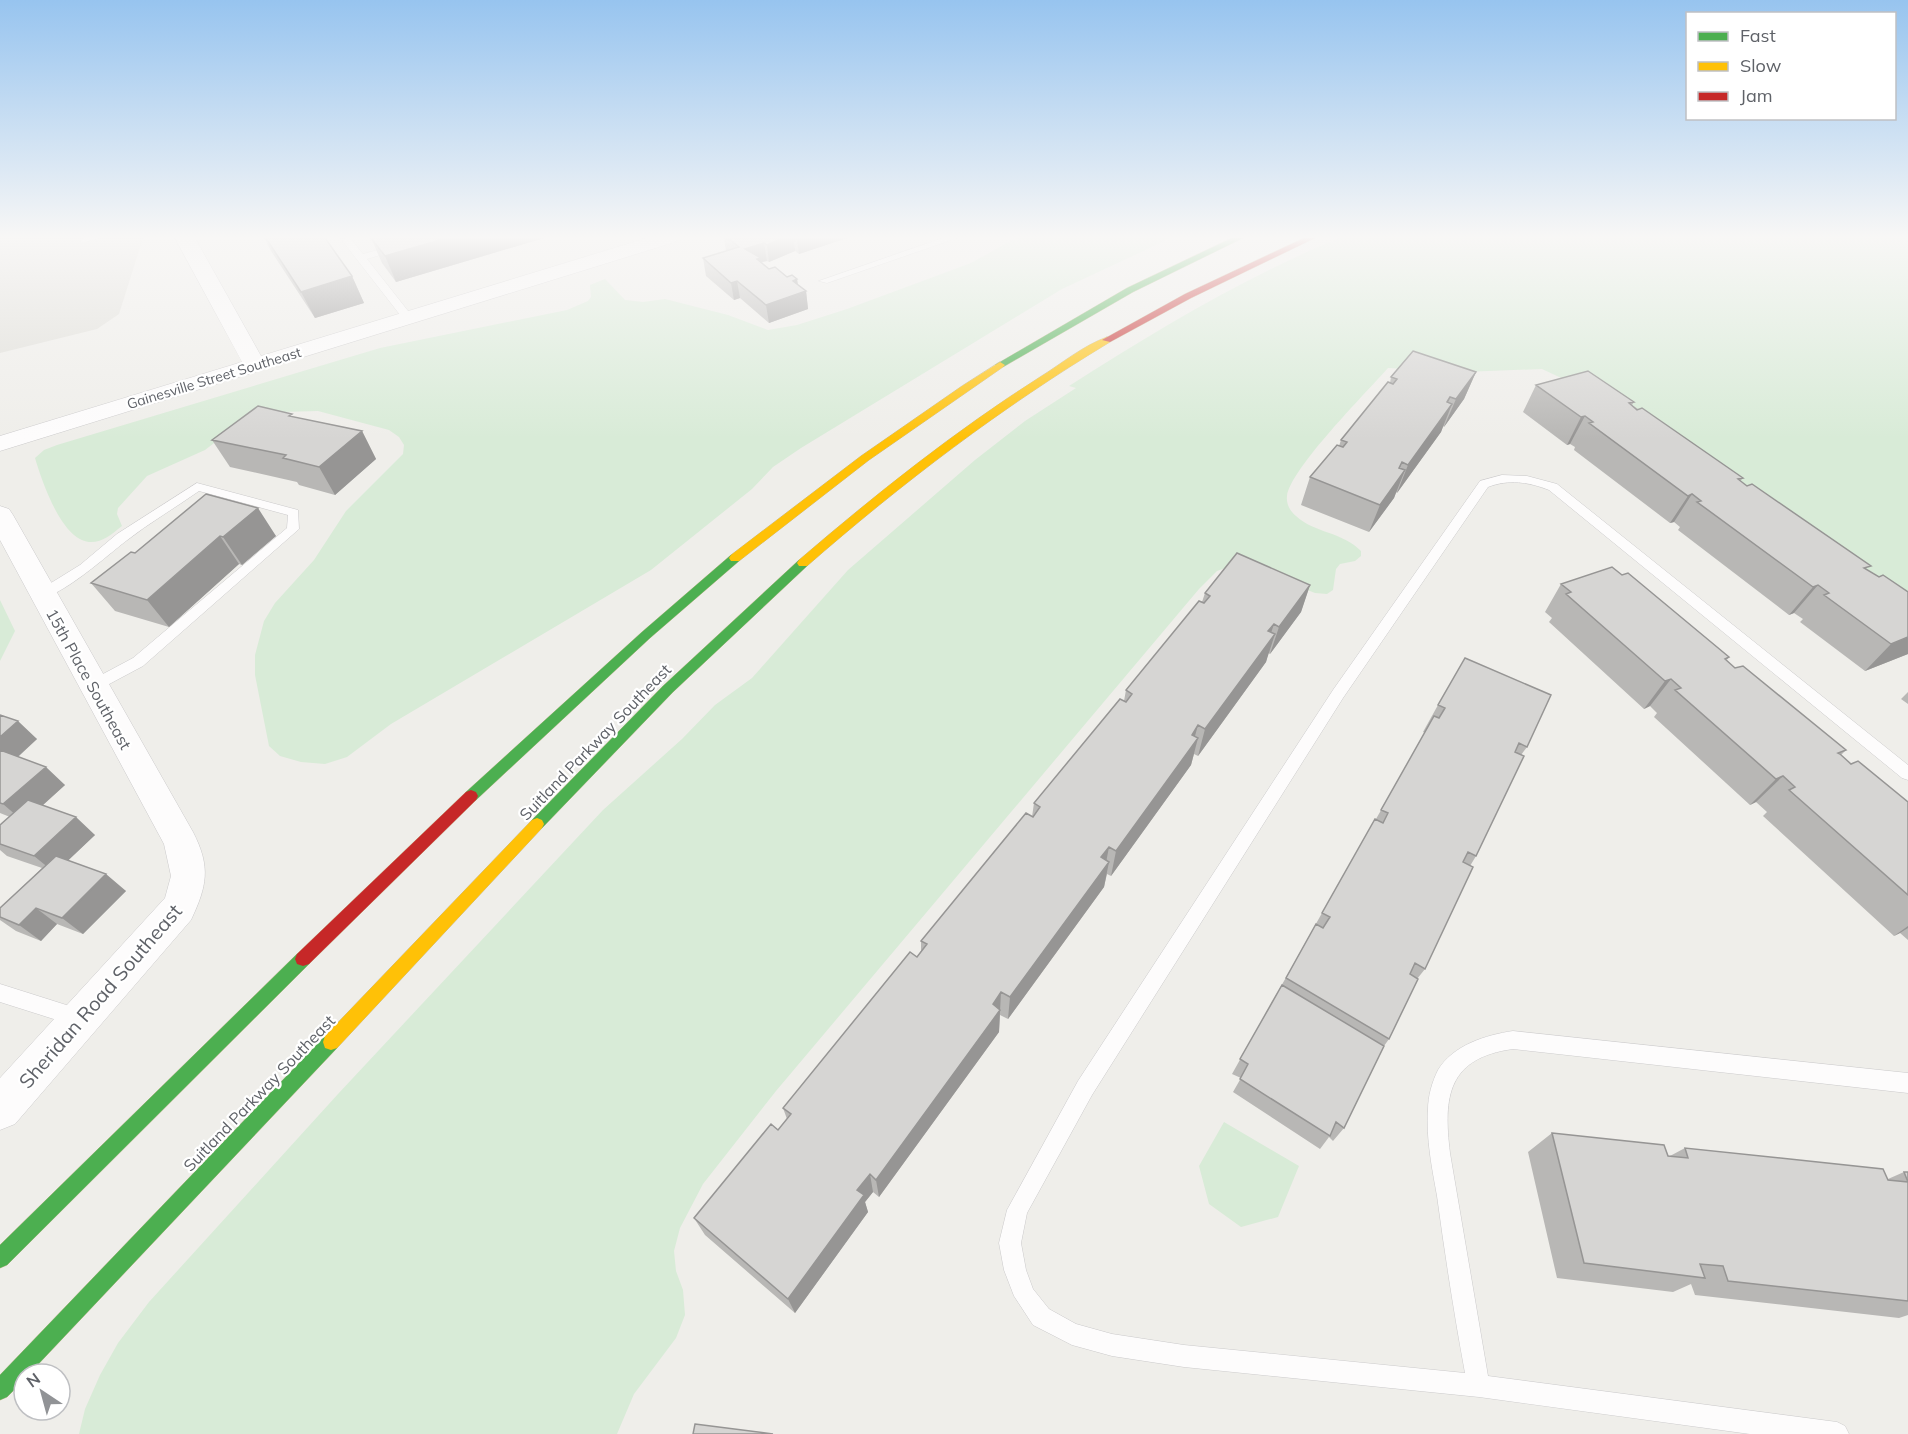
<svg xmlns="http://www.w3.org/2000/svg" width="1908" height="1434" font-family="Mulish,sans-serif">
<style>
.education{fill:#dfded8}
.green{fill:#d8ebd7}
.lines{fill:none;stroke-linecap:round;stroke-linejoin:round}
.lane-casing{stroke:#cbcacb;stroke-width:1}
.street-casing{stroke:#cbcacb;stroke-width:1}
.fast-casing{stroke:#c7bb96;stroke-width:1}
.slow-casing{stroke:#c7bb96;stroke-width:1}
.jam-casing{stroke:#c7bb96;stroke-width:1}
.lane{fill:#fdfcfc;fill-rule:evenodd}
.street{fill:#fdfcfc;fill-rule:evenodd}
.fast{fill:#4caf50;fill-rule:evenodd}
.slow{fill:#ffc107;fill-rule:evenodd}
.jam{fill:#c62828;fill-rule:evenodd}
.wall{fill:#b8b7b5}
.shaded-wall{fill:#969594}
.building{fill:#d6d5d3;stroke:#969594;stroke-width:1.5}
.labels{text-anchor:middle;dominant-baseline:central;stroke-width:4.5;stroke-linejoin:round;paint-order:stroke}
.far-street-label{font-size:14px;fill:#5f6268;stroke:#fff}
.street-label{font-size:16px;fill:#5f6268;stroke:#fff}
.near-street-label{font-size:20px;fill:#5f6268;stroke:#fff}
</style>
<rect width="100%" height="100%" fill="#efeeea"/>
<!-- education -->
<path class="education" d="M0,238H143L119,314L97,329L0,353Z"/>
<!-- green -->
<path class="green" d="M1016,238H1171L1062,289L801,448L773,467L752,489L651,570L391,724L347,757L325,764L301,762L280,756L269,746L255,675V655L264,621L275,603L314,560L346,511L403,454L404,445L399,437L389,430L318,411L281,412L222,437L205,450L147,476L118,508L117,514L122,526C112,534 102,543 89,542C61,539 42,481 35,458L44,450L57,445L380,348L567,310L588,301L591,297L590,285L605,279L625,300L643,302L665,299L728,315L768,330L797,325L847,309L971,263Z
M1339,238H1908V615L1587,390L1542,369L1463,372L1388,368C1366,393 1291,468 1287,496C1286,504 1290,511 1296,516C1314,533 1343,532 1361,551V556L1355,561L1340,564L1336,569L1333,590L1327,594L1315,593L1239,563L1217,571L1199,589L776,1091L703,1184L680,1228L674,1251L676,1271L683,1290L685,1315L676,1338L634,1394L617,1434H79L85,1409L100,1375L118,1343L149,1302L338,1094L603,810L682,739L715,705L752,678L848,570L975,460L1025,421L1076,388L1069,386C1159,329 1241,279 1339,238Z
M0,600L15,631L0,661Z
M1224,1122L1299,1166L1278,1217L1241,1227L1209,1204L1199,1166Z"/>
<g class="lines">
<!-- lane casing -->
<g class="lane-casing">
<path id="lane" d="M84,238H100L81,243V239Z
M350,238L363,254L421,238H436L367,259L412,316V320H404L341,239Z
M943,238H957L827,283L819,281Z
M1502,475L1527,476L1557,484L1908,765V780L1902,778L1549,490C1528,482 1509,479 1488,487L1343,698L1092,1095L1027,1213L1021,1243L1026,1270L1033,1289L1049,1309L1076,1324L1112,1334L1184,1345L1465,1373C1454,1314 1445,1255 1437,1196C1432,1168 1426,1139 1428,1110C1428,1096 1432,1082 1438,1070C1453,1045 1486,1035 1513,1031L1908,1073V1093L1513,1049C1448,1058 1443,1096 1450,1153L1488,1376L1837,1422L1845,1426L1849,1434H1750L1479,1397L1184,1367L1112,1356L1072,1345L1033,1325L1014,1296L1004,1270L999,1243L1007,1210L1078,1081L1333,690L1480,481Z
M197,483L298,510L299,529L143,666L98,690H88L86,686L88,682L133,658L287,528L288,515L199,491C175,508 149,523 126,541C110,553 56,602 38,597L36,594L38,591L80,565L117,534Z
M0,984L79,1009L86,1012L88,1018L86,1024L79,1027L0,1002Z"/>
</g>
<!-- street casing -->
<g class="street-casing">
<path id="street" d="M175,238H195L261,356L647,238H678L675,242L0,451V436L242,362Z
M0,506L9,509L13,515L193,832C211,867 207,886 191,920L15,1124L0,1130V1078L165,898L171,876L164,844L0,540Z"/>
</g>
<!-- fast casing -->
<g class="fast-casing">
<path id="fast" d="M1232,238H1243L1133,292L1003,367L995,365L1127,288Z
M735,554L739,555L741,558L739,561L650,638L476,800L471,802L466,800L464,796L466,792L642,632L731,555Z
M803,559L807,560L809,563L807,566L673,692L542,828L537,830L532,828L530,824L532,820L663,686L799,560Z
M303,952L309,954L311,959L309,964L7,1265L0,1268V1245L297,954Z
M331,1034L337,1036L339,1042L337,1048L29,1374H24V1380L7,1397L0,1400V1375L325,1036Z"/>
</g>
<!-- slow casing -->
<g class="slow-casing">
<path id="slow" d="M1107,337L1110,338V342C1002,407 902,483 807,566H799L797,563L799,560C876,494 955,431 1040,377C1061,364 1084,345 1107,337Z
M1000,362L1005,365L1003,367L869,460L739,561H731L729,558L731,555L861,456L962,386Z
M537,818L542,820L544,824L542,828L337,1048L331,1050L325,1048L323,1042L325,1036L532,820Z"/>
</g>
<!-- jam casing -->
<g class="jam-casing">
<path id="jam" d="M1304,238H1315L1191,298L1110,342L1102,340L1185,294Z
M471,790L476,792L478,796L476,800L309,964L303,966L297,964L295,959L297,954L466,792Z"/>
</g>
<!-- lane -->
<use href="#lane" class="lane"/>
<!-- street -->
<use href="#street" class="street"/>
<!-- fast -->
<use href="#fast" class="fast"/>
<!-- slow -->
<use href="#slow" class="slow"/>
<!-- jam -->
<use href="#jam" class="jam"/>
</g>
<!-- wall -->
<path class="wall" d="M264,238H325L352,276L364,303L315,318L271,251Z
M371,238H544L396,282L382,263Z
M724,238H847L799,254L795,251L769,262L767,261L762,262V264L769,269L787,277L797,279L798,285L806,291L808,309L769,323L740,298L734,300L706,276L703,258L726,251Z
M1476,372L1464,399L1444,427L1443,426L1441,432L1397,493L1396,492L1394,498L1369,532L1301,505L1310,477L1339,446L1341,440L1390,383L1391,377Z
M1536,385L1634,402L1632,405L1743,478L1740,481L1867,570L1908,654L1865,671L1800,622L1803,619L1794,613L1789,615L1678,530L1680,527L1674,522L1670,523L1574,450L1575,447L1570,444L1567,445L1523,412Z
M294,417L362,431L376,459L335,495L299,485L297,482L230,467L212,440Z
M206,494L276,536L242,565L239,564L169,627L115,611L91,583L135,553Z
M1561,584L1729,657L1726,661L1735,668L1846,750L1841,755L1851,764L1908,802V940L1900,933L1894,936L1763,816L1767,812L1756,802L1750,805L1654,717L1657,713L1650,706L1644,709L1549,622L1552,618L1545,612Z
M1310,585L1301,612L1270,654L1268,653L1266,662L1198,756L1194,754L1191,765L1111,876L1107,874L1104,887L1008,1019L1000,1015L999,1032L879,1197L873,1192L865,1202L868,1212L795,1313L705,1235L694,1218L778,1130L787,1119L783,1108L917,957L921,951V941L1032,817L1034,803L1124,701L1126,690L1202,602L1205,593Z
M1908,692V704L1901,699Z
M1438,705L1527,747L1521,755L1476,856L1470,866L1425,969L1417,979L1389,1039L1384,1046L1344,1128L1333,1141L1329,1137L1320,1149L1233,1092L1241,1078L1232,1074L1322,913L1376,819L1425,733L1423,732Z
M0,715L37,739L18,757L65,785L42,806L95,835L68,860L126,891L83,934L57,924L41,941L16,931L0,920V908L42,868L7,856L0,850V825L10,817L0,813Z
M1552,1133L1670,1156L1685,1148L1888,1179L1904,1172H1908V1315L1899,1318L1695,1295L1691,1284L1673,1292L1557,1278L1528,1152Z"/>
<!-- shaded-wall -->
<path class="shaded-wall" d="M447,238H544L396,282L385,256Z
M783,238H794L795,251L769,262L767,245Z
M797,238H847L799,254Z
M764,243L767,261L762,262L764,275L745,249Z
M352,276L364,303L315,318L301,292Z
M797,279L799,294L806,291L808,309L769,323L766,305L793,281Z
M737,281L740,298L734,300L731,283Z
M1476,372L1464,399L1444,427L1456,399Z
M1450,397L1442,418L1452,404L1441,432L1397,493L1408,465Z
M1585,416L1570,444L1567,445L1581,417Z
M362,431L376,459L335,495L319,467Z
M1402,462L1393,487L1405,470L1394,498L1369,532L1380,505Z
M1692,494L1674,522L1670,523L1688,496Z
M258,508L276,536L242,565L223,537Z
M220,536L239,564L169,627L147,600Z
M1310,585L1301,612L1270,654L1279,627Z
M1818,585L1794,613L1789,615L1813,587Z
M1274,624L1267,645L1275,634L1266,662L1198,756L1205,729L1268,631Z
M1908,637V654L1865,671L1891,644Z
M1671,679L1650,706L1644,709L1665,681Z
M18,721L37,739L0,773V737Z
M1198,725L1192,747L1198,738L1191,765L1111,876L1116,851Z
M46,767L65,785L24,822L3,804Z
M1783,776L1756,802L1750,805L1776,779Z
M76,817L95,835L55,873L34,856Z
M1109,847L1105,868L1109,862L1104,887L1008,1019L1010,997L1101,857Z
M106,874L126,891L83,934L62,918Z
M36,908L57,924L41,941L19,925Z
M1908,926V928L1900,933L1894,936Z
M1001,992L999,1032L879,1197L876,1180Z
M870,1174L873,1192L865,1202L868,1212L795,1313L788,1299L857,1190Z"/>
<!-- building -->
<path class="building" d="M266,238H325L352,276L301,292Z
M371,238H447L385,256Z
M728,238H783L767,245L764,243L745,249L761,258L757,259L769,269L775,267L787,277L792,275L797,279L793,281L806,291L766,305L737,281L731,283L703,258L739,247Z
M1413,351L1476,372L1456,399L1450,397L1447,402L1452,404L1408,465L1402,462L1399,468L1405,470L1380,505L1310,477L1337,445L1343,447L1347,442L1341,440L1388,382L1393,384L1397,379L1391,377Z
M1588,371L1634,402L1629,403L1637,410L1642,408L1743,478L1738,479L1747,486L1752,484L1871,566L1864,568L1879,577L1883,575L1908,592V637L1891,644L1824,595L1829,593L1818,585L1813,587L1697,502L1701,501L1692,494L1688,496L1589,423L1593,422L1585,416L1581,417L1536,385Z
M258,406L292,414L289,416L362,431L319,467L283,458L286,455L212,440Z
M206,494L258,508L223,537L220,536L147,600L91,583L131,552L135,553Z
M1237,553L1310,585L1279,627L1274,624L1268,631L1275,634L1205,729L1198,725L1192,735L1198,738L1116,851L1109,847L1101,857L1109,862L1010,997L1001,992L993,1004L1000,1010L876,1180L870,1174L857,1190L864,1195L788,1299L694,1218L771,1124L778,1130L791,1114L783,1108L910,952L917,957L927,944L921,941L1026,813L1033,817L1040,807L1034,803L1120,699L1126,702L1132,694L1126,690L1199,601L1204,603L1210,596L1205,593Z
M1612,567L1622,575L1628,573L1729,657L1725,659L1735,668L1743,666L1846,750L1838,753L1840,754L1851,764L1858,761L1908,802V895L1789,790L1795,787L1783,776L1776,779L1675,690L1681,688L1671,679L1665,681L1566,594L1571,592L1561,584Z
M1465,658L1551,695L1527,747L1519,743L1515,752L1524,756L1476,856L1468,852L1463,862L1473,867L1425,969L1415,963L1410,974L1418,979L1389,1039L1286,978L1316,924L1323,928L1328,920L1330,917L1322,913L1375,819L1383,823L1388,813L1381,810L1434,716L1439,718L1445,708L1438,705Z
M0,715L18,721L0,737Z
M0,750L46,767L3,804L0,803Z
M28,800L76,817L34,856L0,844V825Z
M56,856L106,874L62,918L36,908L19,925L0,917V908Z
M1282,985L1384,1046L1344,1128L1336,1122L1330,1136L1240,1079L1248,1064L1240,1059Z
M1552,1133L1664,1145L1668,1156L1688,1158L1685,1148L1883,1169L1888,1180L1908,1182V1301L1728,1281L1723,1266L1700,1264L1705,1278L1584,1263Z
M1904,1172H1908V1182Z
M695,1424L773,1434H693Z"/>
<!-- sky -->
<linearGradient id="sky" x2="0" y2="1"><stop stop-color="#97c4ef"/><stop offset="0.54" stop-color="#f8f7f6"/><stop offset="1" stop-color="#f8f7f6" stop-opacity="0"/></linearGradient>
<rect width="1908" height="439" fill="url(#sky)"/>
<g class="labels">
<!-- far-street labels -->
<g class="far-street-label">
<text transform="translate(214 378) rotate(-17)">Gainesville Street Southeast</text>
</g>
<!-- street labels -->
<g class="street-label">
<text transform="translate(89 679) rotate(61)">15th Place Southeast</text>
<text transform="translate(595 742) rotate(-46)">Suitland Parkway Southeast</text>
<text transform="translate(259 1093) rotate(-46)">Suitland Parkway Southeast</text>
</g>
<!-- near-street labels -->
<g class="near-street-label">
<text transform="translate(100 996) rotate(-49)">Sheridan Road Southeast</text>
</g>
</g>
<!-- legend -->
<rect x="1686" y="12" width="210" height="108" fill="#ffffff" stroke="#bfc0c3" stroke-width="1.5"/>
<rect x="1698" y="32" width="30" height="9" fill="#4caf50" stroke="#bfc0c3" stroke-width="1.5"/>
<text x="1740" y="42" font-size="18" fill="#5f6268">Fast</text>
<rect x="1698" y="62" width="30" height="9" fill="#ffc107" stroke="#bfc0c3" stroke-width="1.5"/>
<text x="1740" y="72" font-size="18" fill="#5f6268">Slow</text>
<rect x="1698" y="92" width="30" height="9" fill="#c62828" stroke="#bfc0c3" stroke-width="1.5"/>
<text x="1740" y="102" font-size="18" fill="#5f6268">Jam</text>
<!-- north arrow -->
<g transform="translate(42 1392) rotate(324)"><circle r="28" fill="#ffffff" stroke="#bfc0c3" stroke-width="1.5"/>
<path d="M0-4.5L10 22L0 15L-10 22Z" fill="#919396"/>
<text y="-9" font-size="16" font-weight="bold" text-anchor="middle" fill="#5f6268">N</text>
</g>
</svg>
